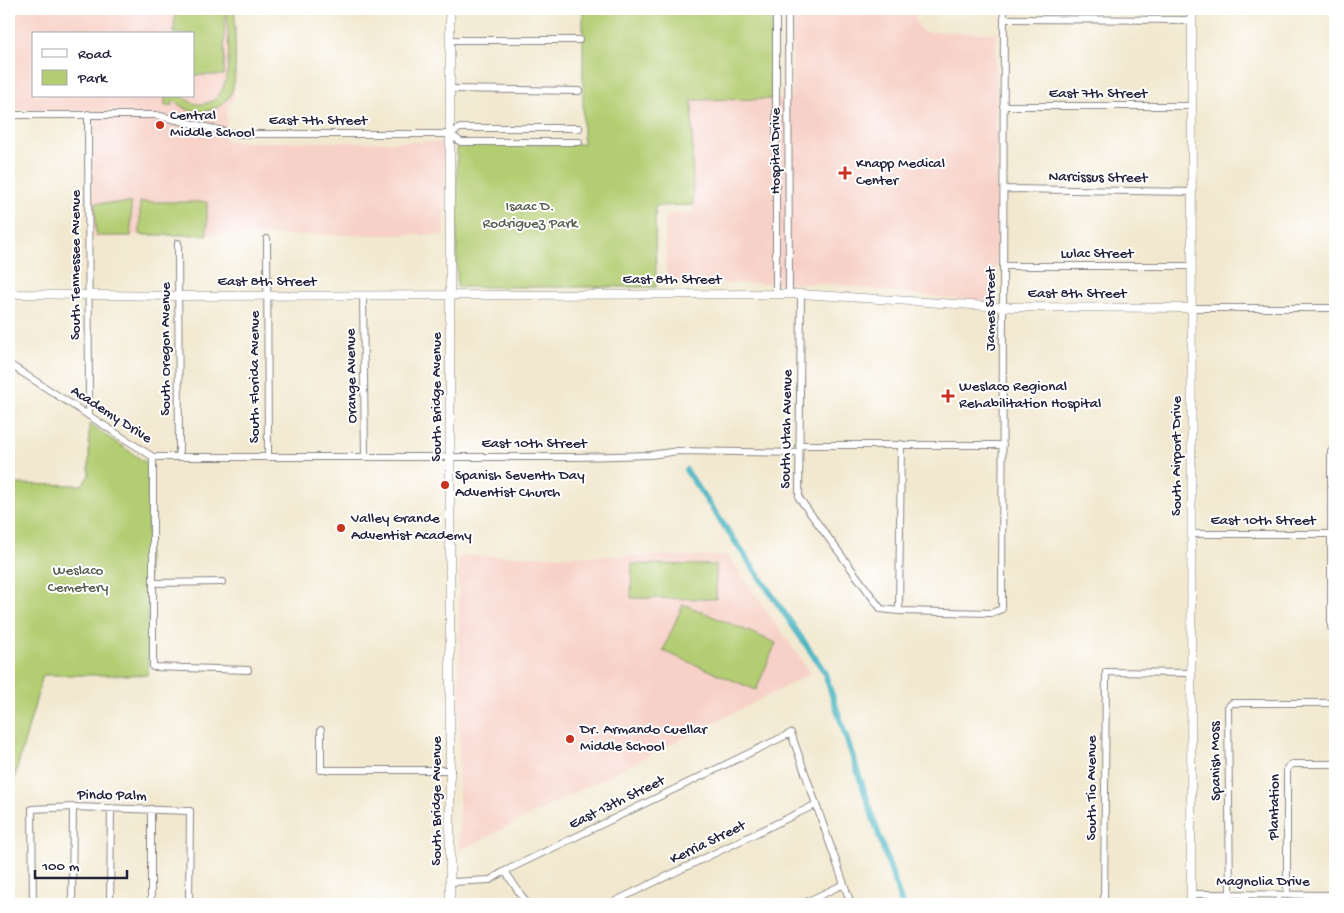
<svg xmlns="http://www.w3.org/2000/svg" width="1344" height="913" font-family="'Gochi Hand',sans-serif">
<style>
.built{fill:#f7d1c7;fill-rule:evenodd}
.green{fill:#b3cd72;stroke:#6a7856}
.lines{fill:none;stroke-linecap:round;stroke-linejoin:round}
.canal{stroke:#45b3c0;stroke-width:6}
.minor-casing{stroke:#8a8585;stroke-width:8}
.tertiary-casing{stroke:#8a8585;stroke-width:9}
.minor{stroke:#fff;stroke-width:6}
.tertiary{stroke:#fff;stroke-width:8}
.poi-dot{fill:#c8321e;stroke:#fff;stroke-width:2}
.labels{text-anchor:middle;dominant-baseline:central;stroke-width:4;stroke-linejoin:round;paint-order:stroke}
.street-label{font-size:15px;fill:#22223b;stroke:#fff}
.poi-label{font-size:15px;fill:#22223b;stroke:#fff;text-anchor:start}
.park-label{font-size:15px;fill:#555e4e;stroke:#fff}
</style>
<rect width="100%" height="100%" fill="#fff"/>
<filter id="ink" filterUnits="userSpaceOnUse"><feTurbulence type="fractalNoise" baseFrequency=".02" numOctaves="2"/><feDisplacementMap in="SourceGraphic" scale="10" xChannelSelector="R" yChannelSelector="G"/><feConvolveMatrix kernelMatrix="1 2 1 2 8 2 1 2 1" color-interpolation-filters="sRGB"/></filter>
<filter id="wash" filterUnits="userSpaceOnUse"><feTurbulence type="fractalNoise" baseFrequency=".0096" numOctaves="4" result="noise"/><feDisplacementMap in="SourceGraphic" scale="20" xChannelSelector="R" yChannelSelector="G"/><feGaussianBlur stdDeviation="1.12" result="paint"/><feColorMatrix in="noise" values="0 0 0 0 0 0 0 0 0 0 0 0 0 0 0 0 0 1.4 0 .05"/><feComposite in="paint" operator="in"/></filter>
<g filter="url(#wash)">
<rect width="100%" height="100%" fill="#f2e8cf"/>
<!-- built -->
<path class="built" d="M9,9H236L234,97L227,110L226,140L245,142H444V235H133L132,237L93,238L94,111L9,109ZM34,34H194V96H34Z
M793,9L915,11V20L922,32L996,33L997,301L965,300L821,283L666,284L665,219L669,214H693L692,99H792Z
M459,556H728L811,674L459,851Z"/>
<!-- green -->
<path class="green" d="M175,9H225L224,75H194V34H174Z
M227,9H235C234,29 238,75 232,91C228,101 219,108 208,111C194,114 183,109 173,100L172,106H165V96C169,96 176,95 180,96C188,99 192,105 202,104C238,101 227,35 227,9Z
M583,9H772V99L692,100L693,205L655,206L656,287H457V144H583Z
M140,202H207V235H140Z
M95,203H131V236H96Z
M89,424L148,464V675H43L9,798V484L82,485L89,475Z
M632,564L716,565V599L631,598Z
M683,604L776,643L756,690L663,651Z"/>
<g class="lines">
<!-- canal -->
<path class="canal" d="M686,470L824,671L902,904"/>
</g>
</g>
<g filter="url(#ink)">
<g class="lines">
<!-- minor casing -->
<g class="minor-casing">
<path id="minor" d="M776,9V293
M788,9L789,294
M1004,19L1192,20
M450,40H579
M450,89L579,91
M1003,106H1192
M88,114L89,416
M9,115H156L235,134H450L460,128H579
M450,134L461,142H579
M1004,189L1192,192
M267,239L268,455
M178,243L179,455
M1003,266H1192
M801,294L799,498L881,609L899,611
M363,296L365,456
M1192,308H1335
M9,364L153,457H576L651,455L678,451L799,453
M901,444L899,611L991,613L1002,609L1004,9
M799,445H1003
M1335,446L1331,452V627H1335
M153,457V667L248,670
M1191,534H1334
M154,583L222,582
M321,730V770H451
M151,809V904
M505,871L527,904
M451,882L490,880L505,871L791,733L851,904
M1191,894L1335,895
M1230,895L1228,707L1232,703H1335
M1287,895V768L1292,764H1335
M33,904L32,809L73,807L190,811L189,904
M72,904L73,807
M110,904L111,808
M609,904L817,804
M802,904L844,884
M1104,904L1106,672L1191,673
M1245,904V895
M1278,904L1279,895
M1313,904V895"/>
</g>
<!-- tertiary casing -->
<g class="tertiary-casing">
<path id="tertiary" d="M450,9V904
M9,294L178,296L801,294L1003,307L1192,308
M1191,904L1192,9"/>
</g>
<!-- minor -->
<use href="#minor" class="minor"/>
<!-- tertiary -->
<use href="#tertiary" class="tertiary"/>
</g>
</g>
<!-- markers -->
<g class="poi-dot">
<circle cx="160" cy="125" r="5"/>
<path d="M842.5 165.5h5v5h5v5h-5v5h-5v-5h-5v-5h5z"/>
<path d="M945.5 388.5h5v5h5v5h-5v5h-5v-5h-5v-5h5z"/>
<circle cx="445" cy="485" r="5"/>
<circle cx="341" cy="528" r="5"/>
<circle cx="570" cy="739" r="5"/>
</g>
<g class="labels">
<!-- street labels -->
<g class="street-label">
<text x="1098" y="94">East 7th Street</text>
<text x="318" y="121">East 7th Street</text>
<text transform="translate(776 151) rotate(-90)">Hospital Drive</text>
<text transform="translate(1098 178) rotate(1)">Narcissus Street</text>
<text x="1097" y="254">Lulac Street</text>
<text transform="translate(76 265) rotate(-90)">South Tennessee Avenue</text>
<text x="672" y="280">East 8th Street</text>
<text x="267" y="282">East 8th Street</text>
<text x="1077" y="294">East 8th Street</text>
<text transform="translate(991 309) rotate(-90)">James Street</text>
<text transform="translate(166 349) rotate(-90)">South Oregon Avenue</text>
<text transform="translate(352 376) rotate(-91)">Orange Avenue</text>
<text transform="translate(255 377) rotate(-90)">South Florida Avenue</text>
<text transform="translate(437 397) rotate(-90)">South Bridge Avenue</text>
<text transform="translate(111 415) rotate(33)">Academy Drive</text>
<text transform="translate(787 429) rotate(-89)">South Utah Avenue</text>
<text x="534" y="444">East 10th Street</text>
<text transform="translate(1177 456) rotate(-90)">South Airport Drive</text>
<text x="1263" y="521">East 10th Street</text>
<text transform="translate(1216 761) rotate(-91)">Spanish Moss</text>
<text transform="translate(1092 788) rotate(-90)">South Tio Avenue</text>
<text transform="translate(112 796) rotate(1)">Pindo Palm</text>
<text transform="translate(437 801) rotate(-90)">South Bridge Avenue</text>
<text transform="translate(617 803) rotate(-26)">East 13th Street</text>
<text transform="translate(1275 807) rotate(-89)">Plantation</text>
<text transform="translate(708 843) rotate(-26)">Kerria Street</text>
<text x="1263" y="882">Magnolia Drive</text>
</g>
<!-- poi labels -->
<g class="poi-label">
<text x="170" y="116">Central<tspan x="170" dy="17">Middle School</tspan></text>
<text x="856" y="164">Knapp Medical<tspan x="856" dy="17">Center</tspan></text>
<text x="959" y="387">Weslaco Regional<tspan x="959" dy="17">Rehabilitation Hospital</tspan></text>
<text x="455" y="476">Spanish Seventh Day<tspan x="455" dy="17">Adventist Church</tspan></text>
<text x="351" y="519">Valley Grande<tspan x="351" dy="17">Adventist Academy</tspan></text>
<text x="580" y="730">Dr. Armando Cuellar<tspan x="580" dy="17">Middle School</tspan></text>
</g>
<!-- park labels -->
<g class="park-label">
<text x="530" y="207">Isaac D.<tspan x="530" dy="17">Rodriguez Park</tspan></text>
<text x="78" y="571">Weslaco<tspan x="78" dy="17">Cemetery</tspan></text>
</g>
</g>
<!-- margin -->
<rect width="1344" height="913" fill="none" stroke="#fff" stroke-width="30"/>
<!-- legend -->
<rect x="32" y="32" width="162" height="65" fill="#ffffff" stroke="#a7a7b1"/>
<rect x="42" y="49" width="25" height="8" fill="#ffffff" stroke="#a7a7b1"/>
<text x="78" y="58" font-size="15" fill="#22223b">Road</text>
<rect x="42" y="70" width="25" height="15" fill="#b3cd72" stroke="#a7a7b1"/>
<text x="78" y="82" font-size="15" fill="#22223b">Park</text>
<!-- scale -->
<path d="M35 870v8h92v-8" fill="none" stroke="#22223b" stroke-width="2.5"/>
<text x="42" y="870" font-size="15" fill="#22223b" stroke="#ffffff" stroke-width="4" paint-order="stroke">100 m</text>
</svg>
